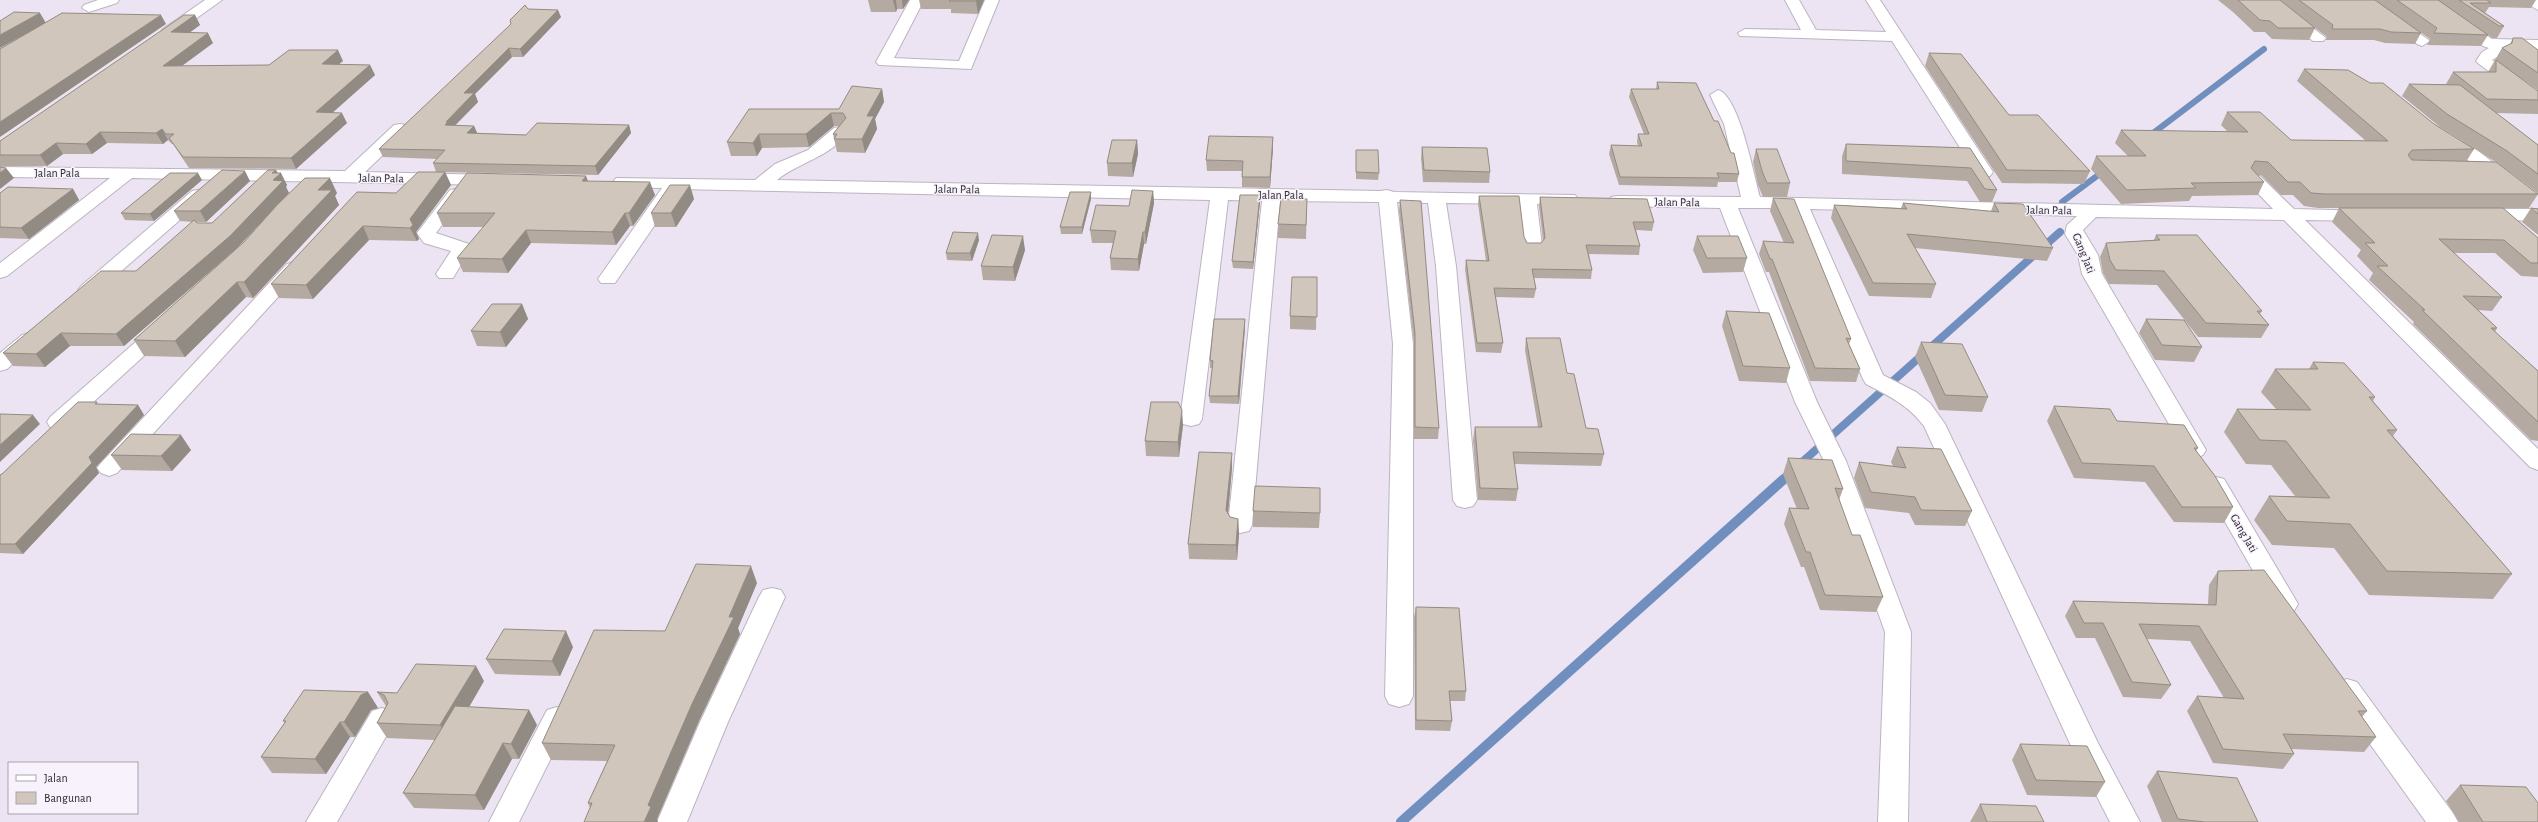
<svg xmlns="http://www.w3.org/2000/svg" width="2538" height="822" font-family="'Alegreya Sans',sans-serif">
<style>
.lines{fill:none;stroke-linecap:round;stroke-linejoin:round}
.stream-far2{stroke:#718fbe;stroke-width:6}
.stream-far1{stroke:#718fbe;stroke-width:8}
.stream{stroke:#718fbe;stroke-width:10}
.street-casing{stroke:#bcb4c1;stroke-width:2}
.street{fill:#fff;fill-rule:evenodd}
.wall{fill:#b4aaa1}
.shaded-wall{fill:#928b83}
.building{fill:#d1c6bb;stroke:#928b83}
.labels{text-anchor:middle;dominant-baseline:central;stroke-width:3;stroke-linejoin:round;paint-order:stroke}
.street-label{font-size:12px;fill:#302d32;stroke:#f8f2fd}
</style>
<rect width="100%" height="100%" fill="#ece4f2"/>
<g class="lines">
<!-- stream-far2 -->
<path class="stream-far2" d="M2148,137L2264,49
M2062,202L2105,170"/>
<!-- stream-far1 -->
<path class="stream-far1" d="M1782,480L2060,232"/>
<!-- stream -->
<path class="stream" d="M1401,822L1784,479"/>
<!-- street casing -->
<g class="street-casing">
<path id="street" d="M98,0H119L117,3L89,12L82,8L84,5Z
M205,0H222L173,35H163L161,32L163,29Z
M910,0H924L894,58L959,61L985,0H999L971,69L879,65L876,62Z
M1785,0H1799L1816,30L1886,32L1866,0H1880L1993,172L1990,176H1978L1892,41L1740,36L1738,33L1745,29L1801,30Z
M2261,0H2277L2326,38L2323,41H2313Z
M2356,0H2373L2430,41L2422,46L2417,44Z
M2416,0H2433L2492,39L2538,40V50L2505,48L2504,53L2492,60L2538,92V105L2532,103L2479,64L2476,61L2482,52L2489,48L2483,46Z
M2521,0H2538V10Z
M1718,90C1739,95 1754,176 1760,197L2273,209L2245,180L2248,176H2260L2294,209L2371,211L2374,215L2371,219L2365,221L2305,220L2538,449V470L2530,467L2284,220L2096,217L2083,230L2098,255L2102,274L2206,450L2203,455L2195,458L2187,455L2184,450L2082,274L2078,255L2065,234L2067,225L2077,216L1810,209L1883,375L1916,392L1930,403L1945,424L2098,743L2140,822H2110L2072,748L1924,426C1908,405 1889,396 1866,384L1863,379L1791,208H1738L1817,402L1846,461L1911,632L1908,822H1878L1885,632L1824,461L1795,402L1720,208L1617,206L1611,205L1608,201L1611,197L1617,196L1741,197L1724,124L1710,95Z
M400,124L406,125L408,129L406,133L365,172L491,175L497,176L500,180L497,184L491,185L132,178L7,276L0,278V263L110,178L0,177V167L345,171L394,125Z
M840,127L846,128L848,132C831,157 799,162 777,180L1380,191L1387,190L1394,192L1575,195L1578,199L1575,203L1537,204L1542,246L1540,250H1526L1524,246L1519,204L1446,203L1456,266L1477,500L1473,506L1465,508L1457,506L1453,500L1436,266L1428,203L1397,202L1413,344V696L1409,704L1399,707L1389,704L1385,696L1393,344L1379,202L1280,201L1252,525L1249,531L1240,533L1231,531L1228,525L1262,201L1228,200L1202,419L1199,424L1191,426L1183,424L1180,419L1210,200L676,189L678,191L615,283H601L598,279L662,188L622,187L616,186L613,182L616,178L755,180L775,164L808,150L834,128Z
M2444,134L2477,150L2514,179L2511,183H2499L2465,158L2438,143L2436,139L2438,135Z
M456,189L462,190L465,194L436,233L469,244L471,248L453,278H439L436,274L451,251L424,243L417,233L450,190Z
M198,190L204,191L207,195L204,199L95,294H81L78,290L81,286L192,191Z
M2481,209H2538V221L2475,219L2472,215L2475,211Z
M294,262L301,264L304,268L301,272L117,473L109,476L101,473L97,468L101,463L287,264Z
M162,323L169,325L172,329L169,333L66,427L58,429L50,427L47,422L50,417L155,325Z
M29,333L36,335L39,339L36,343L7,369L0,371V353L22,335Z
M2216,477L2224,479L2294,597L2298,604L2294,611L2285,614L2276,611L2204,485L2208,479Z
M772,588L781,590L785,597L728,722L687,822H657L700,722L759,597L763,590Z
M2347,679L2357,682L2453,813L2458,822H2426L2337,698L2333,690L2337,682Z
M557,707L567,710L571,718L519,822H489L547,710Z
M382,708L392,711L396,719L337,822H306L372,711Z"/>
</g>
<!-- street -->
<use href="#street" class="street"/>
</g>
<!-- wall -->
<path class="wall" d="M868,0H909L903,9H897L896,12H871Z
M919,0H984L978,14L951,13V9H921Z
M2218,0H2536L2531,8L2489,7L2485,13L2504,26L2497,38H2492L2473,24L2488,35L2481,46L2427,45L2430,39L2416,29L2421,33L2415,44L2385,43L2374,40H2326L2327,37L2288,7L2315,28L2309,40L2272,39L2265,32H2254L2233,12Z
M528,9L561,17L523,57H512L475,94L478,102L455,126H474L477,133L526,135L629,125L631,133L598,175L436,172L433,163L437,159L383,157L379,149Z
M195,15L200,25L190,32L213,43L182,66L269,65L343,61L338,64L370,65L375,75L332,112L347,123L296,169L189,168L173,144H172L168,140L163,144L107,143L92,154H63L47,166H0V141Z
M2513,38L2538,50V90L2518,76L2538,91V114L2496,113L2538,145V193L2499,164L2440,127L2402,96L2409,84H2446L2453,72H2488L2502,48L2510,44Z
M1929,53L2009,115L2090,171L2084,184L2002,183L1925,66Z
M2304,69L2434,124L2474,149L2466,162L2538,194L2529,208H2318L2304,206L2293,195H2281L2261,175H2257L2264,182L2258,195L2192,196L2189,201L2121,204L2091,169L2096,156H2128L2115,143L2121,130L2228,132L2221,125L2227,112L2291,140L2366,141L2297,81Z
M1657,82L1714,121L1739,174L1737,182H1718L1717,187L1619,185L1609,154L1611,145L1638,146L1637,142L1638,134H1644L1629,97L1631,89H1656Z
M882,89L884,102L875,119L877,129L865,153L837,152L833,134L839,126H834L809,147L762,148L757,156H731L727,142L839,109Z
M1273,137V148L1270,188L1242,187V171H1207L1206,160Z
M1137,140L1138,154L1133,177L1108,176L1107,163Z
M1846,144L1970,148L1997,190L1992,202H1980L1967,181L1842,174V156Z
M1422,147L1490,172L1489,183L1423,182L1421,158Z
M1756,149L1790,183L1787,197H1763L1758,185L1753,162Z
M1356,150L1379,173L1378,180L1356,179Z
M445,172L451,185L416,232L419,239L417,241L369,240L313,299L279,298L271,284Z
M278,173L287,185L286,187L289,193L283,199L337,193L335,196L339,205L253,298L246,297L185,357L144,356L134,340L244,242L270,213L237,248L124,346H70L45,367L13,366L3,353L136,271L193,222L180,221L174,211L250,181L206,222H196L197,223H212Z
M202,180L154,221L125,220L121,213Z
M588,181L655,195L633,226H630L616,245L531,243L508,273L463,272L457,258L484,227H443L437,213Z
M73,189L79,200L29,239L0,238V193Z
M1153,191L1154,203L1146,244H1144L1139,271L1111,270L1110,258L1113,243H1092L1090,230Z
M1091,192V199L1082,234H1061L1060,227Z
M1260,195V202L1253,269L1233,268L1232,261Z
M1479,196L1524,237L1527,243H1541L1543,241L1539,206L1540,197L1654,222L1652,231L1636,230L1640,246L1639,255L1589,254L1592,270L1591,279L1534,278L1536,289L1534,298L1496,297L1503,343L1501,353L1476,352L1465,269L1466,260L1486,261L1478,204Z
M1773,198L1851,339L1849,344L1860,369L1856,382L1810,381L1769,272H1766L1759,254L1763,241L1784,243L1770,211Z
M694,199L676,227H655L651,213Z
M1307,199L1306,239L1278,238V224Z
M1400,200L1439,428L1438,439H1414V344L1399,211Z
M1903,203L1991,211L1994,203L2053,248L2047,261L1915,248L1936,284L1931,298L1869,296L1831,218L1834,205L1901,208Z
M2339,208L2538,238V277L2521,276L2495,253H2454L2502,297L2492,311L2478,310L2497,328L2495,332L2538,371V441L2531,440L2413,324L2414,322L2369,280L2373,273L2357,256L2361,250L2332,222Z
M2531,208L2538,209V235L2522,222Z
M2156,235L2262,311L2260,314L2269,325L2261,338L2198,337L2157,285L2109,284L2103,273L2100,257L2106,243L2154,240Z
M1697,236L1747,258L1743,272L1703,273L1693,250Z
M979,240L972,261L947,260L946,253Z
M1025,250L1015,281L983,280L981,266Z
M1317,277L1316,330L1290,329V316Z
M522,304L528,319L506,347L477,346L471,331Z
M1726,311L1790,368L1786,383L1739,381L1722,326Z
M2146,319L2202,347L2194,362L2155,360L2139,333Z
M1245,327L1239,404L1210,403L1209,396L1212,368H1210V360Z
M1526,338L1567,373L1586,428L1604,454L1601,466L1514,464L1518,489L1516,501L1478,500L1473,440L1475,427H1538L1525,350Z
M1921,342L1988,397L1982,412L1939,410L1915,357Z
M2313,362L2375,397L2373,401L2397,430L2393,436L2512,574L2493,599L2369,595L2334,548L2272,545L2254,520L2269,496H2295L2271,465L2246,464L2224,432L2237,409H2276L2261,392L2275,369H2309Z
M97,402L98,404L138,405L144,415L96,467L99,473L23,554L0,553V475L2,474Z
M2054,406L2117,421L2198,448L2196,451L2233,507L2224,523L2174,522L2145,482L2074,478L2047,421Z
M1183,425L1179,457L1146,456L1145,441Z
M1897,447L1972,511L1965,526L1915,525L1909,513L1865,508L1854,478L1859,462L1893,466L1891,462Z
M191,450L172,471L122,470L111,455Z
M1788,458L1843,489L1839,500L1852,535L1883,597L1876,612L1820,610L1804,567H1801L1784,524L1789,508L1797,509L1783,474Z
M1232,468L1228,513L1230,517L1238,519L1239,534L1237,560L1189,559L1188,544Z
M1253,511L1320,513L1319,528L1253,527Z
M2218,571L2367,711L2362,717L2376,737L2364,752L2292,749L2294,754L2283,769L2213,763L2187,711L2197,696L2224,698L2190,641L2147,639L2171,685L2161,699L2123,697L2095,638H2076L2065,616L2073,601L2208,604L2209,585Z
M757,583L738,628L740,634L699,721L657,819L590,808L588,803L607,761L551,760L542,743L665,631Z
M1416,607L1466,691L1465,701H1450L1452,721L1450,731L1415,730L1414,617Z
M573,647L560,676L495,674L486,659Z
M484,681L469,707L529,710L537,725L519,759H512L484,810L414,808L403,793L435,740L387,738L377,723L386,706L377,692L397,693Z
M368,692L378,708L371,710L355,737H350L326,774L272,773L261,757L285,723L283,721Z
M2020,744L2105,782L2096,797L2027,795L2012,760Z
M2157,771L2258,822H2162L2147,786Z
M2460,785L2538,822H2459L2446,801Z
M1980,804L2044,822H1970Z"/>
<!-- shaded-wall -->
<path class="shaded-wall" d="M893,0H896L897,9L896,12Z
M902,0H909L903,9Z
M977,0H984L978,14L976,1Z
M558,10L561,17L523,57L520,49Z
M40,13L46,23L0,48V35Z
M161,15L166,24L0,137V122Z
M195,15L200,25L177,42L171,32Z
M208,33L213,43L168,76L163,66Z
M509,48L512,57L475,94L478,102L451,129L445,125L446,122L464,93Z
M338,50L343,61L327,74L322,64Z
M370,65L375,75L321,123L316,112Z
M882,89L884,102L875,119L877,129L865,153L862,139L867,116Z
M342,113L347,123L296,169L291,158Z
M831,113L834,126L809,147L806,134Z
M629,125L631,133L598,175L595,166Z
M474,126L478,135L467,133Z
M162,129L168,140L163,144L156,133Z
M100,132L107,143L92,154L86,144Z
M759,134L762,148L757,156L753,143Z
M1273,137V148L1270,188V177Z
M1137,140L1138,154L1133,177L1132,163Z
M56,143L63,154L47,166L40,155Z
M6,168L14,178L0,189V173Z
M276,170L279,175L281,173L287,185L286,187L289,193L237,248L124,346L116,334L273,180L272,173Z
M245,171L250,181L206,222L200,211Z
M445,172L451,185L416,232L419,239L417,241L410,228V219Z
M198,173L202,180L154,221L150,214Z
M586,176L591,189L582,181Z
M330,178L337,193L335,196L339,205L253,298L244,282L318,190Z
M650,182L655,195L633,226L629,213Z
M690,185L694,199L676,227L671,213Z
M73,189L79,200L29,239L21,228Z
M1153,191L1154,203L1146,244L1145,232Z
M1091,192V199L1082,234V227Z
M1260,195V202L1253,269V262Z
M625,213L630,226L616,245L612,232Z
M363,226L369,240L313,299L306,285Z
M526,230L531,243L508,273L502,259Z
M1143,232L1144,244L1139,271L1138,259Z
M978,233L979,240L972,261L970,253Z
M1023,236L1025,250L1015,281L1013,267Z
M237,282L246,297L185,357L175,341Z
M522,304L528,319L506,347L500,332Z
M1245,319V327L1239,404L1238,396Z
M61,333L70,346L45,367L36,354Z
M138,405L144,415L96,467L99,473L23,554L15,544L89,457Z
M1182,410L1183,425L1179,457L1178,442Z
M33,415L40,424L0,462V445Z
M181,435L191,450L172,471L161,456Z
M1232,453V468L1227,525L1226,510Z
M1238,519L1239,534L1237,560L1236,545Z
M751,566L757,583L738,628L740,634L699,721L657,819L658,822H644L648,805Z
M566,631L573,647L560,676L552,661Z
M476,666L484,681L450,740L440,725Z
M368,692L378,708L371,710L355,737L344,722L361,695Z
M529,710L537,725L519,759L511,744Z
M340,722L350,737L326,774L315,759Z
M503,743L512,759L484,810L475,795Z"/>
<!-- building -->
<path class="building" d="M950,0H977L976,1H949Z
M2238,0H2280L2315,28H2278L2270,21L2260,20Z
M2299,0H2375L2421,33L2391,32L2380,29H2332L2333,25Z
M2397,0H2438L2488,35L2434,33L2437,28Z
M2459,0H2487L2491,3H2470L2504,26H2499Z
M525,5L528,9L558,10L520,49L509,48L464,93H474L446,122H448L445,125L474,126L467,133L526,135L537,123L629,125L595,166L433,163L445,150L379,149L511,24L510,20Z
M14,12L40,13L0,35V21Z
M62,13L161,15L0,122V49Z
M184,15H195L171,32L208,33L163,66L269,65L289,50H338L322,64L370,65L316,112L342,113L291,158L183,157L169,138L174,134H166L162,129L156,133L100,132L86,144L56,143L40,155H0V141Z
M2513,38H2522L2538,50V73L2502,48L2512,43Z
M1929,53L1961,54L2009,115H2038L2090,171L2007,170Z
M2496,60L2538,91V100L2487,99L2453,72H2496Z
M2304,69L2348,70L2370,83H2383L2434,124L2474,149L2412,150L2408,155L2412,160L2496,162L2538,194H2325L2311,193L2300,182H2288L2268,162L2255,161L2251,168L2264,182L2191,183L2196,188L2127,190L2096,156H2146L2121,130L2248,132L2227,112H2260L2291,140L2388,141Z
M1657,82L1696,83L1714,121H1718L1731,153H1734L1739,174L1717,173L1719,178L1620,177L1611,145L1642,146L1638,134H1649L1631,89H1659Z
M2409,84L2460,85L2538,145V174L2507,151L2447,114Z
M852,86L882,89L867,116H874L862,139H834L837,134H833L846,118L843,113H831L806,134H759L753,143L727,142L749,109H839Z
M1209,136L1273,137L1270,177H1242L1243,161L1206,160Z
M1112,140H1137L1132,163H1107Z
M1846,144L1970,148L1997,190L1985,189L1971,168L1846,161Z
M1422,147L1487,148L1490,172L1424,170Z
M1756,149H1777L1790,183H1767L1762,171Z
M1356,150H1378L1379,173L1356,172Z
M0,167L6,168L0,173Z
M222,170L245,171L200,211H174Z
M268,170H276L272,173H281L273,180L283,181L230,236L116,334L61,333L36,354L3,353L101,271H136L194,220L197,223H212Z
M418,172H445L410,219L413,225L410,228L363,226L306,285L271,284L357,192L396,193Z
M170,173H198L150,214L121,213Z
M467,173L586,176L582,181L650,182L629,213H625L612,232L526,230L502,259L457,258L495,213H437Z
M305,178H330L318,190H332L244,282H237L175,341L134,340L244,242L277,205Z
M670,185H690L671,213H651Z
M8,187L73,189L21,228L0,227V193Z
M1132,190L1153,191L1145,232H1143L1138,259L1110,258L1116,231L1090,230L1096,205L1129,206Z
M1070,192H1091L1082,227H1060Z
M1240,195H1260L1253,262L1232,261Z
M1479,196H1519L1524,237L1527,243H1541L1545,238L1540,197L1647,199L1654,222H1633L1640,246L1586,245L1592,270L1532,269L1536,289L1494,288L1503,343H1477L1466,260L1489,261Z
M1773,198L1794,199L1851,339L1846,338L1860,369L1815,368L1772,259H1770L1763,241L1794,243Z
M1281,199H1307L1306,225L1278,224Z
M1400,200L1421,201L1439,428L1415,427V333Z
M1903,203L1999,212L1994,203L2023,204L2053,248L1907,234L1936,284L1873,283L1834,205L1907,209Z
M2339,208H2503L2538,238V263H2531L2504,240L2439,239L2502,297L2463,296L2497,328H2491L2538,371V422L2422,310H2425L2377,266H2388L2365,243H2375Z
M2531,208L2538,209V214Z
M953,232L978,233L970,253H946Z
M992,235L1023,236L1013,267L981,266Z
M2156,235H2197L2262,311H2257L2269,325L2206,323L2164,271L2116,270L2110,260L2106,243L2160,240Z
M1697,236H1738L1747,258H1707Z
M1292,277H1317V317L1290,316Z
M492,304H522L500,332L471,331Z
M1726,311L1769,313L1790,368L1743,366Z
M1214,319H1245L1238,396H1209L1213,361L1210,360Z
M2146,319L2184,320L2202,347L2162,345Z
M1526,338H1560L1567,373L1574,374L1586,428L1598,429L1604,454L1513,452L1518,489L1480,488L1475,427H1542Z
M1921,342L1962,344L1988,397L1945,395Z
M2313,362L2344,363L2375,397H2369L2397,430H2387L2512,574L2387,571L2350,524L2287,521L2269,496L2330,498L2286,441L2260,440L2237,409L2311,410L2275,369H2318Z
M78,402H97L95,404L138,405L89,457L92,463L15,544H0V475L2,474Z
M1151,402H1178L1182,410L1178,442L1145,441Z
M2054,406L2110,409L2117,421L2184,425L2198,448H2194L2215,476L2233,507H2182L2154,466L2082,463Z
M0,414L33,415L0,445Z
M131,434L181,435L161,456L111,455Z
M1897,447L1941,449L1972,511L1921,510L1915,497L1871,492L1859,462L1906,468Z
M1199,452L1232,453L1226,510L1230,517L1238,519L1236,545L1188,544Z
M1788,458L1832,460L1843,489L1835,488L1852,535H1860L1883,597L1825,595L1810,552H1806L1789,508L1809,509Z
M1255,486L1320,488V513L1253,511Z
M696,564L751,566L729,617H734L692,704L648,805L651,807L644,822H584L592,803H588L615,745L542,743L594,630L665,631Z
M2264,570L2367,711H2358L2376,737L2283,734L2294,754L2223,749L2197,696L2244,699L2199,626L2139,624L2171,685L2132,682L2103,623H2084L2073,601L2216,605L2218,571Z
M1416,607L1459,608L1466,691H1449L1452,721L1416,720Z
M504,629L566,631L552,661L486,659Z
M416,664L476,666L440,725L377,723L388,703L384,695L377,692L397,693Z
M304,690L368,692L361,695L344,722H340L315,759L261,757L286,721H283Z
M455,706L529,710L511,744L503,743L475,795L403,793Z
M2020,744L2087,746L2105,782L2036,780Z
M2157,771L2237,778L2258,822H2205L2178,819Z
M2460,785L2526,787L2538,803V822H2483Z
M1980,804L2036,806L2044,822H1987Z"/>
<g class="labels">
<!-- street labels -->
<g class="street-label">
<text x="57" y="173">Jalan Pala</text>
<text transform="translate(381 178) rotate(1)">Jalan Pala</text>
<text transform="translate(957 189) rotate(1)">Jalan Pala</text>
<text x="1281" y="195">Jalan Pala</text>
<text transform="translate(1677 202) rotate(1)">Jalan Pala</text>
<text transform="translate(2049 210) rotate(1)">Jalan Pala</text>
<text transform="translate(2084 253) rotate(68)">Gang Jati</text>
<text transform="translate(2244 533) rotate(60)">Gang Jati</text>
</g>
</g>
<!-- legend -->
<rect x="8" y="762" width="130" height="52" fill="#f8f2fd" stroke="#a8a3ac"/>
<rect x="16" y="775" width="20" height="6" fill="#ffffff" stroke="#a8a3ac"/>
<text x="44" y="782" font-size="12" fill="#302d32">Jalan</text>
<rect x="16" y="792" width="20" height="12" fill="#d1c6bb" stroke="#a8a3ac"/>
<text x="44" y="802" font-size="12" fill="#302d32">Bangunan</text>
</svg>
